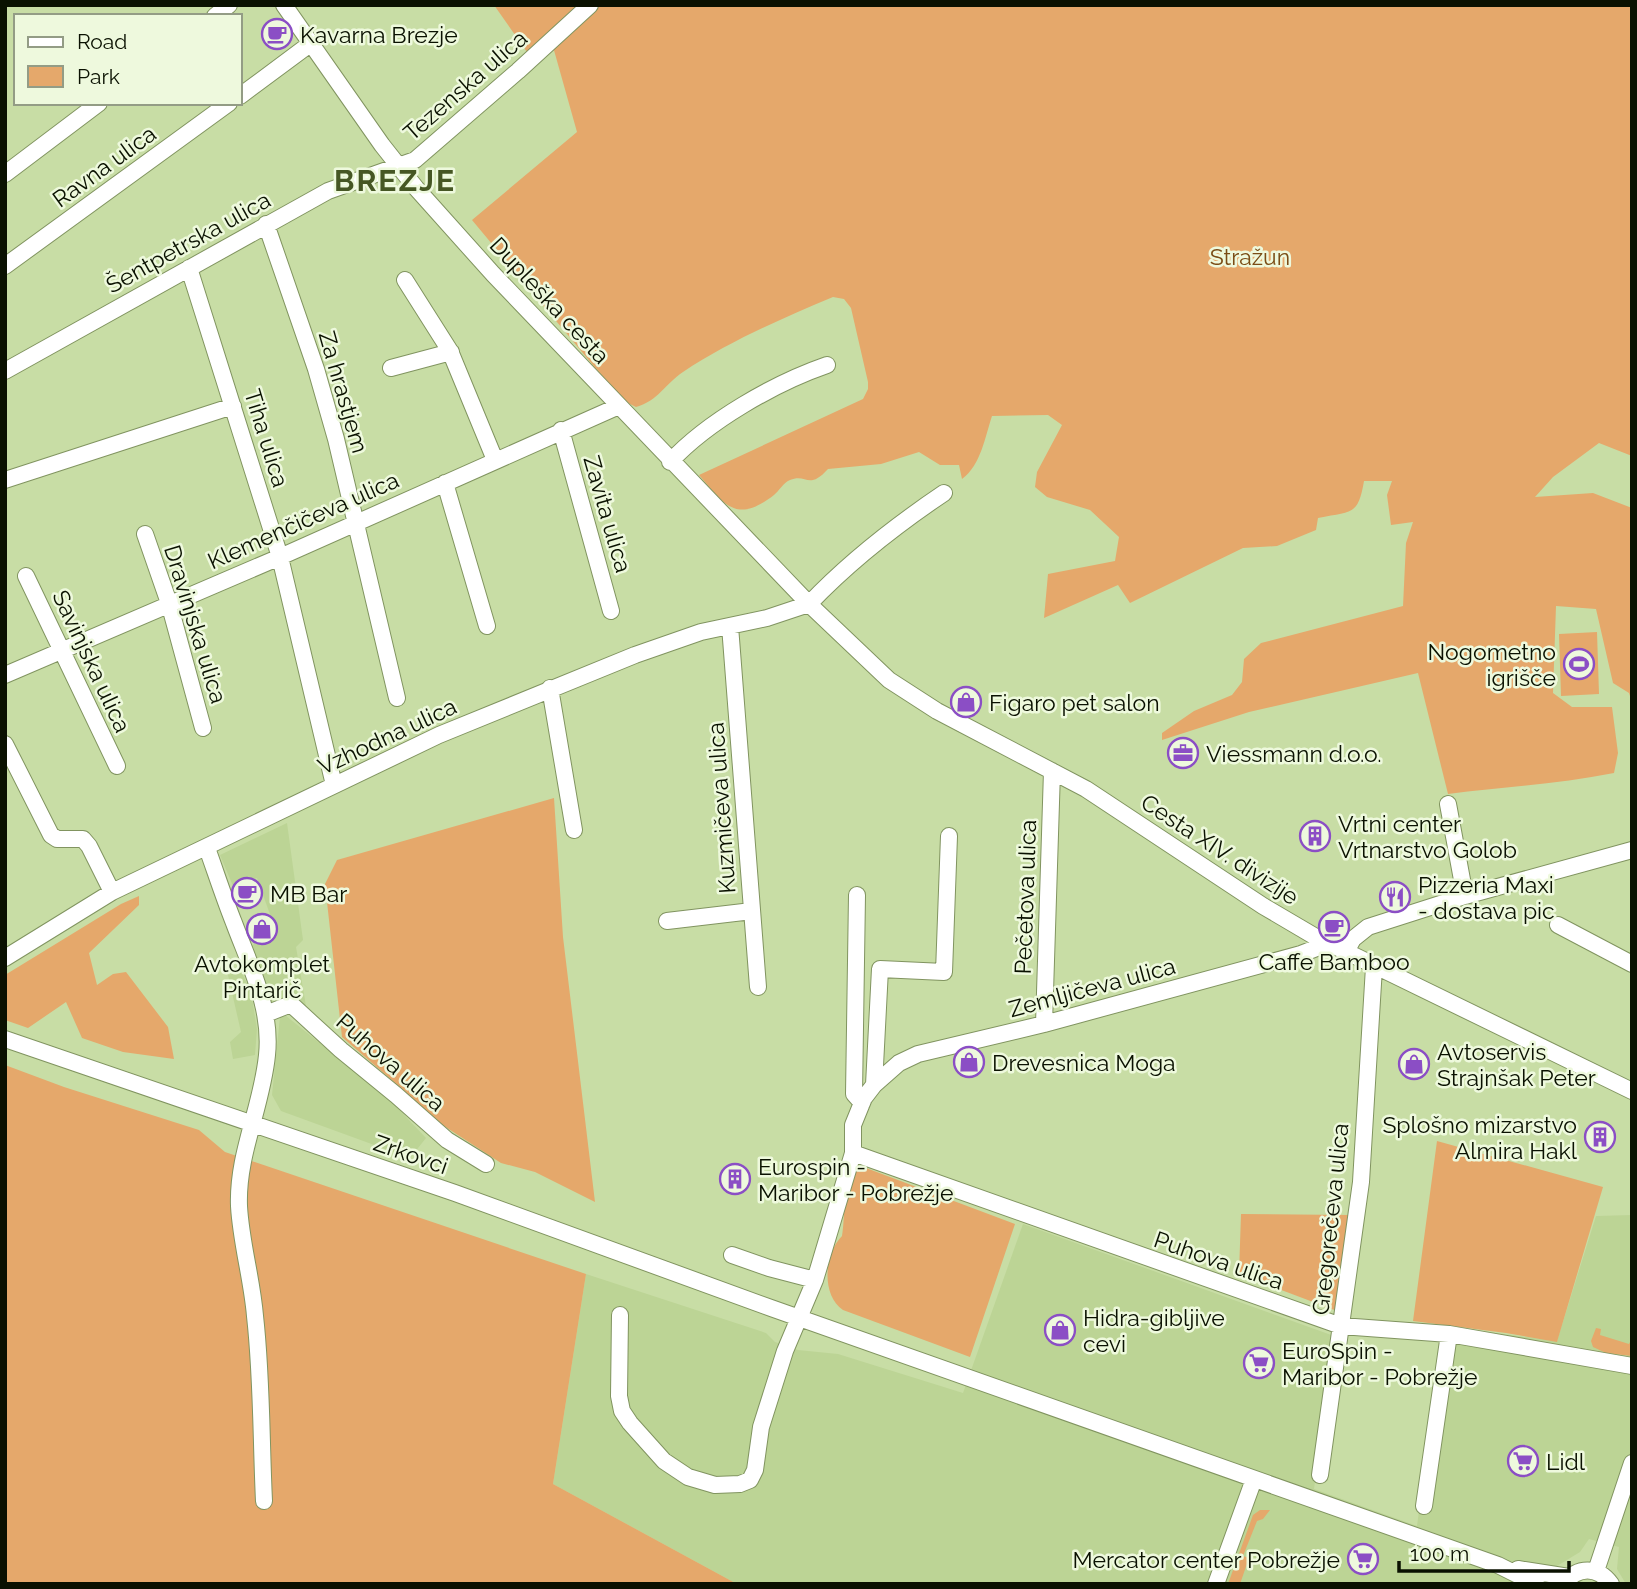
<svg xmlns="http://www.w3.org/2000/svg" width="1637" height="1589" font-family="Raleway,sans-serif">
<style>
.built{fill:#bcd495}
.green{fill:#e5a86b}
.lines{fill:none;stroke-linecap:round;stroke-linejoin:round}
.minor-casing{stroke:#819460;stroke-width:18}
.minor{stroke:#fff;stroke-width:16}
.labels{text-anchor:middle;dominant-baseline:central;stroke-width:5;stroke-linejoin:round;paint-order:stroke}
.poi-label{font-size:23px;fill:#0a1101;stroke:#eef9dd;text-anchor:start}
.street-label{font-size:23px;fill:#0a1101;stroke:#eef9dd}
.park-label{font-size:23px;fill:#7a4c15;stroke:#eef9dd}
.district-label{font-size:30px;font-weight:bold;letter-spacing:2px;fill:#465724;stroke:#eef9dd}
</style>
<rect width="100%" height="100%" fill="#c8dda5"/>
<!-- built -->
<path class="built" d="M287,823L303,940L296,947L306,1006L294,998L287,997L272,1006L250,946L277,934L257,878L233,886L220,855Z
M241,971L251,992L257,1029L255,1055L233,1059L230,1042L241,1032L228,975Z
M285,1015L389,1099L426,1138L410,1158L281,1111L272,1095L280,1017Z
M1632,1215V1584H1626L1617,1569L1619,1547L1589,1539L1580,1552L1557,1566L1553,1584H737L553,1484L586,1274L766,1333L775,1342L798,1350L838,1354L963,1393L1023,1224L1334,1336L1314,1489L1417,1526L1444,1326L1557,1341L1596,1216Z"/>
<!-- green -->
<path class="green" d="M494,5H1632V456L1599,443L1553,477L1535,497L1593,493L1632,508V702L1629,693L1613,683L1596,609L1556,606L1553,693L1572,707H1612L1618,753L1614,773C1559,784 1504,787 1448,794L1418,673L1249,712L1162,740V733L1194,711L1232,695L1242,682L1244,659L1261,643L1403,606L1406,543L1413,522L1391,525L1387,495L1392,481H1364C1358,517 1351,511 1318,518L1316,530L1277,546L1243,548L1130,603L1118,585L1044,618L1048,574L1115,561L1119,537L1090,510L1047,497L1035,487L1037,472L1062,425L1048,415L992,416C985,437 981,465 962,479L959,465H940L919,452L881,464L828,469C808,491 807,473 790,480C783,483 779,491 774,495C736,525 724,504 699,475L863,399L868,389V382L851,308L844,299L833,297C781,319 730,341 683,372C665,384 658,401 636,407L622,400L472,220L577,132L550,36L527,52Z
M1597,632L1599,694L1561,696L1559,634Z
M554,798L563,937L595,1202L535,1172L501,1163L424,1113L402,1089L342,1037L325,884L337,860Z
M139,896V905L89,953L97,985L113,974L126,972L168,1027L174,1059L123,1052L82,1038L66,1002L28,1028L5,1020V975L121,904Z
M5,1065L64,1087L199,1130L225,1152L586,1274L553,1484L737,1584H5Z
M1437,1141L1603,1187L1557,1342L1506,1333L1413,1321Z
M866,1168L1015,1224L970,1357L843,1310C821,1295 824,1254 842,1236C846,1213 841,1187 858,1169Z
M1241,1214L1350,1215L1337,1311L1239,1274Z
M1596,1328L1601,1329L1600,1335L1629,1344L1632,1338V1356L1606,1353L1593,1347L1591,1341Z
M1260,1510H1270L1263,1519L1257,1521L1243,1556L1249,1558L1240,1584H1228L1253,1515Z"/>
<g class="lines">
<!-- minor casing -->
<g class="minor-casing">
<path id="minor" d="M284,5L382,145L416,188L493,274L809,604L889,680L937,711L1086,789L1263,906L1314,936L1632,1091
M215,16L229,5
M240,96L310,44
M5,174L99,103
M266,224L316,369L336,439L397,698
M5,266L229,103
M189,268L280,557L334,785
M405,280L450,351L495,460
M391,368L451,352
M5,371L328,191L415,160L518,71L590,5
M561,430L611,611
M670,462C708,421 775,383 827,365
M5,480L233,406
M445,483L487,626
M145,534L169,603L203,728
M26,576L117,766
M809,604C850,561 895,526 944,493
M730,626L758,987
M5,675L280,557L619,406
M550,688L574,830
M5,744L51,835L57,839H83L89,846L112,892
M1448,804L1465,896
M207,848C216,873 224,898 234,923C250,966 272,1008 267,1055C262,1107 237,1154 239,1206C241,1243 252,1279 255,1316C262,1378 261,1439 264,1501
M857,895L854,1094L862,1103
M667,921L752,911
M1558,925L1632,964
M1346,952L1353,939L1368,927L1465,896L1632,850
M5,958L112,892L439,735L635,655L701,632L767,618L809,604
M266,1014L286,1006H293L341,1050L396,1095L447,1140L486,1164
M1044,1024L1052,771
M5,1039L455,1193L771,1308L1498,1565L1536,1584
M874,1085L880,969L944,972L949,836
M853,1153L1341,1326L1449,1334L1632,1366
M732,1255L769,1268L815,1280
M620,1315L619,1396L622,1411L630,1423L664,1461L688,1477L715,1485L740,1484L750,1480L755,1470L761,1427L785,1351L815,1280L853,1153V1125L864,1098L874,1085L899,1063L918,1054L1044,1024L1301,954L1329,943
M1320,1475L1361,1182L1374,967
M1424,1506L1449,1334
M1518,1569L1569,1577
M1596,1571L1632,1463
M1216,1584L1254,1479
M1564,1584C1577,1566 1598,1566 1611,1584"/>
</g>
<!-- minor -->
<use href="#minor" class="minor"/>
</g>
<!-- icons -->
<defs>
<g id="cafe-ring" transform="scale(1.575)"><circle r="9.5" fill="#eef9dd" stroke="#8b4ec5" stroke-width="1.5"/><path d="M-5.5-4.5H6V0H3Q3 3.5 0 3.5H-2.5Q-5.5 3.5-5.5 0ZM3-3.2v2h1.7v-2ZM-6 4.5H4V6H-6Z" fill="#8b4ec5"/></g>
<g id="stadium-ring" transform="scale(1.575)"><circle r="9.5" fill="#eef9dd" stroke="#8b4ec5" stroke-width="1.5"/><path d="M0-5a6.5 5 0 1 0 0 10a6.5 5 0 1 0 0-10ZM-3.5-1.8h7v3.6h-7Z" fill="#8b4ec5"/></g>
<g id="shop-ring" transform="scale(1.575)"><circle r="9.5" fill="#eef9dd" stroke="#8b4ec5" stroke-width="1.5"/><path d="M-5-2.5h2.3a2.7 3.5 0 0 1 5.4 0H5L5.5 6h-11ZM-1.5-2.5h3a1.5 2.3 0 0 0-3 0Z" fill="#8b4ec5"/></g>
<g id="office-ring" transform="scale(1.575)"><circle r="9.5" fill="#eef9dd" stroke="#8b4ec5" stroke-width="1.5"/><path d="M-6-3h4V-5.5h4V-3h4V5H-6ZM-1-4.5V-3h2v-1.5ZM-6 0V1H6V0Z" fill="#8b4ec5"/></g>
<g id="building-ring" transform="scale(1.575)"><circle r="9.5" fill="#eef9dd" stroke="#8b4ec5" stroke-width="1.5"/><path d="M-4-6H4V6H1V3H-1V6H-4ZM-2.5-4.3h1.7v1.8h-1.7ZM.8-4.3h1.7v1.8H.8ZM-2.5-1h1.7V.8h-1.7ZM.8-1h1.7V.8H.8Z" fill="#8b4ec5"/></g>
<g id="restaurant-ring" transform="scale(1.575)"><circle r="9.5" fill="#eef9dd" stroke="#8b4ec5" stroke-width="1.5"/><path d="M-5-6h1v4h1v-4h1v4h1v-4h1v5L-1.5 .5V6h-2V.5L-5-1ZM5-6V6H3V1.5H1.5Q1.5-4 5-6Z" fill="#8b4ec5"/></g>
<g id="supermarket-ring" transform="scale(1.575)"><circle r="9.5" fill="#eef9dd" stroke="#8b4ec5" stroke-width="1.5"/><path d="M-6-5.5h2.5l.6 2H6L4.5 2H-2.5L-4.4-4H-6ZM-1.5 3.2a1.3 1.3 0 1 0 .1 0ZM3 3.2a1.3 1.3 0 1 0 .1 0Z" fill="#8b4ec5"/></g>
</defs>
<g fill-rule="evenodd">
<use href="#cafe-ring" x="277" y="34"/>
<use href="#stadium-ring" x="1579" y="664"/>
<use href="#shop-ring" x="966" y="702"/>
<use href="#office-ring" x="1183" y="753"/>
<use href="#building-ring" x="1315" y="836"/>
<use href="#cafe-ring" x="247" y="893"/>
<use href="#restaurant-ring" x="1395" y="897"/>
<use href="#cafe-ring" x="1334" y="927"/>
<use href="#shop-ring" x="262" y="929"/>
<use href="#shop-ring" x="969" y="1062"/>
<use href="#shop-ring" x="1414" y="1064"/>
<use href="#building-ring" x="1600" y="1137"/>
<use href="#building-ring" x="735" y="1179"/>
<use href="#shop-ring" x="1060" y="1330"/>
<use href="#supermarket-ring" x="1259" y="1363"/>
<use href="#supermarket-ring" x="1523" y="1461"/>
<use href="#supermarket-ring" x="1363" y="1559"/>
</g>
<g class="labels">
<!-- poi labels -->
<g class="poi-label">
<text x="300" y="34">Kavarna Brezje</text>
<text x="1556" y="651" text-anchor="end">Nogometno<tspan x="1556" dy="26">igrišče</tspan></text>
<text x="989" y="702">Figaro pet salon</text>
<text x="1206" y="753">Viessmann d.o.o.</text>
<text x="1338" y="823">Vrtni center<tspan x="1338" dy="26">Vrtnarstvo Golob</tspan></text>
<text x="1418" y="884">Pizzeria Maxi<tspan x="1418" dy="26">- dostava pic</tspan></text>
<text x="270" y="893">MB Bar</text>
<text x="1334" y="961" text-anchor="middle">Caffe Bamboo</text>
<text x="262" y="963" text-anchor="middle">Avtokomplet<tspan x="262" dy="26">Pintarič</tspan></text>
<text x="1437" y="1051">Avtoservis<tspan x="1437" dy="26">Strajnšak Peter</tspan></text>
<text x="992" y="1062">Drevesnica Moga</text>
<text x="1577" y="1124" text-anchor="end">Splošno mizarstvo<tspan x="1577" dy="26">Almira Hakl</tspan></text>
<text x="758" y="1166">Eurospin -<tspan x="758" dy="26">Maribor - Pobrežje</tspan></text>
<text x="1083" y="1317">Hidra-gibljive<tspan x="1083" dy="26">cevi</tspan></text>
<text x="1282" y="1350">EuroSpin -<tspan x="1282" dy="26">Maribor - Pobrežje</tspan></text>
<text x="1546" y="1461">Lidl</text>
<text x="1340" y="1559" text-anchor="end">Mercator center Pobrežje</text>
</g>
<!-- street labels -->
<g class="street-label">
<text transform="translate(465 85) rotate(-41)">Tezenska ulica</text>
<text transform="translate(104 166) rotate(-36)">Ravna ulica</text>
<text transform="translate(188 242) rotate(-29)">Šentpetrska ulica</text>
<text transform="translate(550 300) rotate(47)">Dupleška cesta</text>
<text transform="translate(344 392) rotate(74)">Za hrastjem</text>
<text transform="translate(267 438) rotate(73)">Tiha ulica</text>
<text transform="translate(608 514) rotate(74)">Zavita ulica</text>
<text transform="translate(303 520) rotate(-24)">Klemenčičeva ulica</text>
<text transform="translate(196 624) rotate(73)">Dravinjska ulica</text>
<text transform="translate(92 661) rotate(65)">Savinjska ulica</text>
<text transform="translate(387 736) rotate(-25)">Vzhodna ulica</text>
<text transform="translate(721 808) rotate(-94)">Kuzmičeva ulica</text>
<text transform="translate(1220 849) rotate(33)">Cesta XIV. divizije</text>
<text transform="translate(1025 897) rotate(-88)">Pečetova ulica</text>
<text transform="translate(1092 987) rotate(-15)">Zemljičeva ulica</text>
<text transform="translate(391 1062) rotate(41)">Puhova ulica</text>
<text transform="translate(411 1154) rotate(19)">Zrkovci</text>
<text transform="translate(1330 1219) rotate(-84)">Gregorečeva ulica</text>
<text transform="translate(1219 1260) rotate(19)">Puhova ulica</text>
</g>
<!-- park labels -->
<g class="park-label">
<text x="1250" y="256">Stražun</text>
</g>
<!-- district labels -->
<g class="district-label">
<text x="395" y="180">BREZJE</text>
</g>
</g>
<!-- border -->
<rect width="1637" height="1589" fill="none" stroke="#0a1101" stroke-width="14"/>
<!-- legend -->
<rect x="14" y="14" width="228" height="91" fill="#eef9dd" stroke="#939c85" stroke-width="2"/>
<rect x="28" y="37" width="35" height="10" fill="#ffffff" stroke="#939c85" stroke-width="2"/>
<text x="77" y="49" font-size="21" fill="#0a1101">Road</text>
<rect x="28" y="66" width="35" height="21" fill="#e5a86b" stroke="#939c85" stroke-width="2"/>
<text x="77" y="84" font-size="21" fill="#0a1101">Park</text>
<!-- scale -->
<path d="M1399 1561v10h170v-10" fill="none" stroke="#0a1101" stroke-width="3.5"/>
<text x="1410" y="1561" font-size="21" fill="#0a1101" stroke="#eef9dd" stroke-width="5" paint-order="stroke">100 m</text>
</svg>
